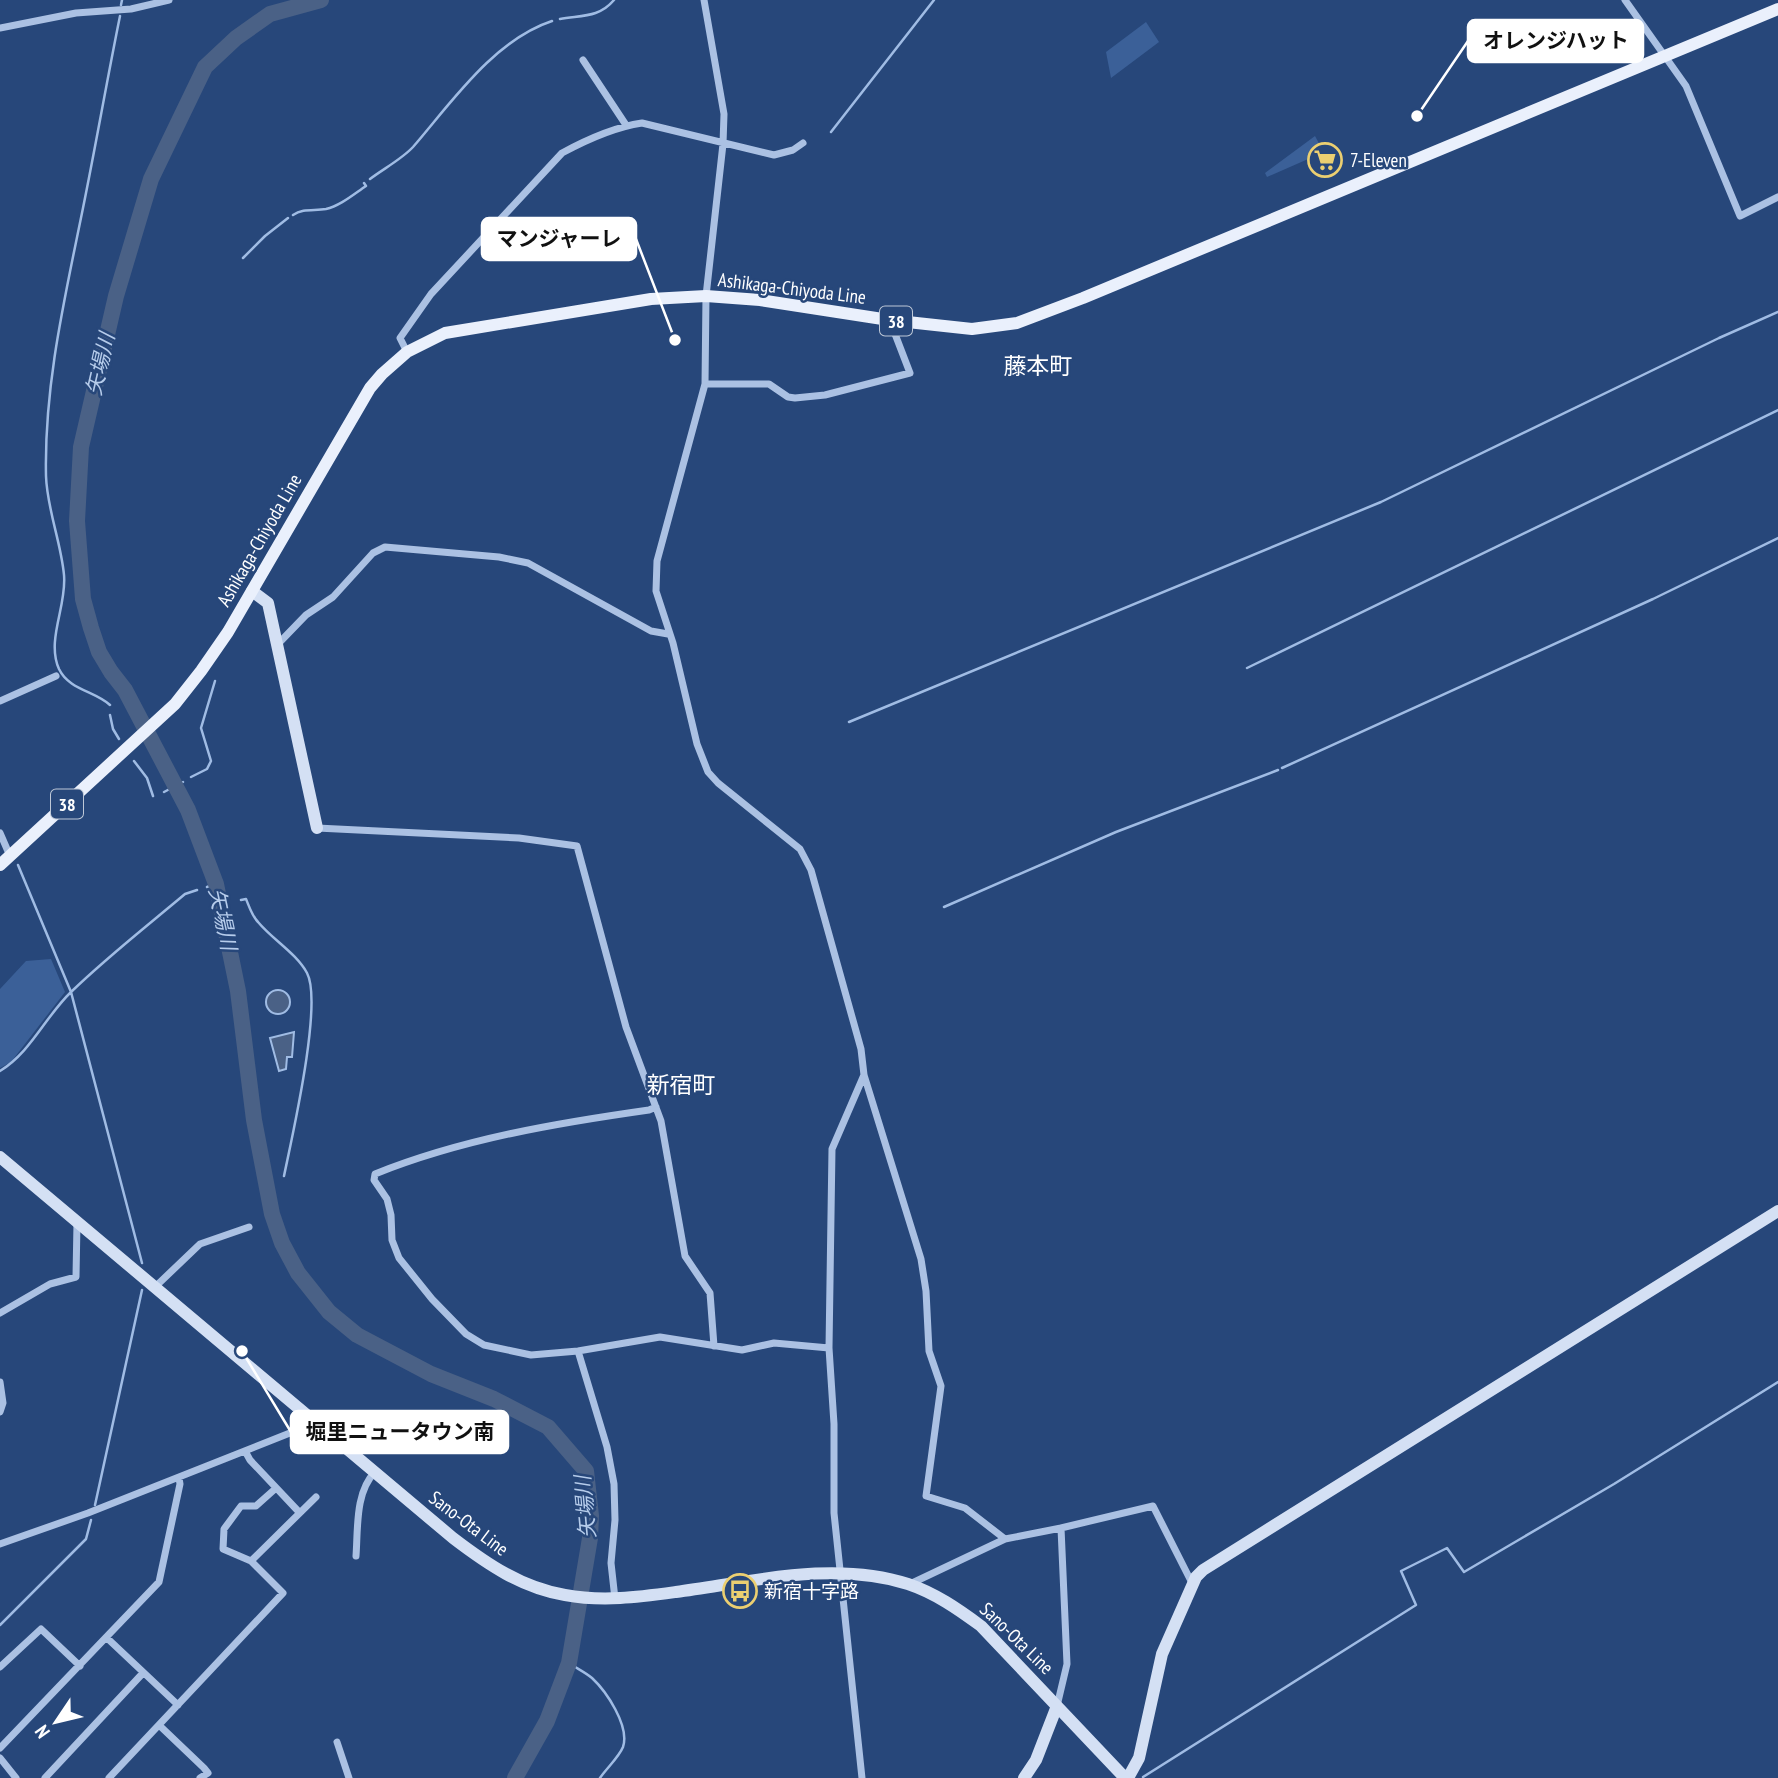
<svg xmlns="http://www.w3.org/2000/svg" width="1778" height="1778" font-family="'PT Sans Narrow','Noto Sans JP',sans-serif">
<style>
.green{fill:#3b6098}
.water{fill:#4a6186;stroke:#a0bce4;stroke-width:2}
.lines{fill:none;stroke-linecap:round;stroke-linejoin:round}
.stream{stroke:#a0bce4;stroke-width:2.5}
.river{stroke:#4a6186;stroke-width:16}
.street{stroke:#abc1e3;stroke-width:7}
.secondary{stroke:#d4e0f4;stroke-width:12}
.primary{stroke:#eaf0fc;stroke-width:12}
.labels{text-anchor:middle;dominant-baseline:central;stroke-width:5;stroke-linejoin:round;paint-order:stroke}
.shield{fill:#27477a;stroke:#bec8d7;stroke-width:2}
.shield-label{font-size:18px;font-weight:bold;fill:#fff}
.poi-label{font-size:19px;fill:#fff;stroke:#27477a;text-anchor:start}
.street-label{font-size:19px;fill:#fff;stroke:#27477a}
.water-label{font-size:21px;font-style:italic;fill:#b6cceb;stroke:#27477a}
.quarter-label{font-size:23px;fill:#fff;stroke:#27477a}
.leader{fill:none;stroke:#fff;stroke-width:2.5}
.callout-dot{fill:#fff;stroke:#27477a;stroke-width:2.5}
.callout{fill:#fff;stroke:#fff;stroke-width:2.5}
.callout-label{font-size:21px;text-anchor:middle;font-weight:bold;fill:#111}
</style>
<rect width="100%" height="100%" fill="#27477a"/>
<!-- green -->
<path class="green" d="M1146,22L1159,42L1111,78L1106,52Z
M1315,136L1322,149L1314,154L1315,156L1267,177L1265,173Z
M51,959L65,992L11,1062L0,1068V989L26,961Z"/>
<!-- water -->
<path class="water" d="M266 1002a12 12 0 1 1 24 0a12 12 0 1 1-24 0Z
M294,1032L292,1057H287L286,1069L279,1071L270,1038Z"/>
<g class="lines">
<!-- stream -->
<path class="stream" d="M121,5L122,0
M560,19C581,15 599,18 614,0
M831,132L934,0
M370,179C383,169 402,159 413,147C451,103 494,40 552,21
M293,215C303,208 314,211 326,209C340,206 354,194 366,186L364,183
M243,258L265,236L288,218
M1247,668L1778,410
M110,705C95,691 69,690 59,669C46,640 67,606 64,575C61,542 47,509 46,476C44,385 65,297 83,208C96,144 107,80 120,16
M110,715L113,729L119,739
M849,722L1381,502L1719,338L1778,312
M134,761L147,778L153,796
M1282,768L1653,599L1778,538
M191,777L207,769L211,761L201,728L215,681
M164,792L183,782
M18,865L71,992L142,1263
M207,887L216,884
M241,900L246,899C249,906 252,916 258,922C273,940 296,953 307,973C323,1003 292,1137 284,1176
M220,905L227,903
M944,907L1116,832L1278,770
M0,1071C31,1052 45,1017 71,992C107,957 147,926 185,894L197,890
M95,1505L142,1290
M0,1625L86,1539L91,1520
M569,1663C576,1668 585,1672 592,1678C606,1691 630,1726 623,1747C619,1757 606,1769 600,1778
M1143,1777L1416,1605L1401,1571L1447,1548L1464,1572L1614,1484L1778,1382"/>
<!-- river -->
<path class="river" d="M321,0L270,14L236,38L205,67L151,179L116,296L81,447L77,521L83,599L91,628L99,652L111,672L125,690L188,810L216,884L238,991L254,1120L272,1214L282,1243L298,1273L329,1312L357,1335L431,1374L494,1399L548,1427L586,1471L591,1516L590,1538L569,1663L547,1721L515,1778"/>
<!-- street -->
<path class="street" d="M704,0L724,114L723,144L706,296L705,384L657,561L656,591L673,643L697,744L708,772L718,783L800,849L811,870L861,1049L864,1075L921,1259L926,1291L929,1351L941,1386L926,1496L965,1508L1005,1539
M1625,0L1686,86L1740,216L1778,197
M0,28L76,13L131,9L169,0
M583,60L626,125
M407,352L400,338L431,294L562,153C586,140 615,127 642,123L774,155L793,150L803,143
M705,384H769L788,397L795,398L825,395L910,373L890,321
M278,644L306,615L333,597L373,553L385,547L499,557L528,563L651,631L668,634
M0,701L56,676
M317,828L519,838L577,846L626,1027L661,1121L685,1256L710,1293L714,1346
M0,833L10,856
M656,1107L649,1110C557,1123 462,1139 375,1174L374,1180L387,1199L391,1215L392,1240L399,1258L432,1299L466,1334L484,1345L531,1355L578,1351L660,1337L742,1350L774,1343L829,1348
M155,1287L200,1244L249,1227
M0,1313L50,1284L76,1277L77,1223
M578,1351L607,1447L614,1484L615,1520L611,1563L615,1599
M0,1382L3,1403L0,1412
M245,1451L250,1460L299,1512
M0,1544L88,1513L300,1429L311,1419
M356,1556C358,1529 355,1492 375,1472
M251,1561L223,1549L224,1529L241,1506H256L275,1489
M910,1584L1005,1539L1061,1528
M107,1638L178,1705
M0,1667L41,1629L80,1666
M1057,1706L1067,1664L1061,1528L1153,1506L1193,1585
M160,1726L204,1768L208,1773L200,1778
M337,1742L349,1778
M0,1748L159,1582L180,1484L179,1478
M0,1758L16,1778
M45,1778L143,1673
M109,1778L283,1593L251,1561L316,1497
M862,1778L834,1513V1424L829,1348L832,1149L864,1075"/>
<!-- secondary -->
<path class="secondary" d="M252,591L268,603L317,828
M0,1157L453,1538C487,1564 522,1588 565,1595C603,1602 639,1597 676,1592C751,1582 834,1560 908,1584C935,1593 958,1609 981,1626L1125,1778
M1024,1778L1036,1760L1057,1706
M1128,1778L1139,1758L1162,1654L1196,1577L1203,1570L1778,1211"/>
<!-- primary -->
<path class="primary" d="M0,865L175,704L201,671L228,632L370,388L382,374L407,352L445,333L651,299L706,296L760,300L889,320L972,329L1017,323L1083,298L1778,9"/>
</g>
<!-- icons -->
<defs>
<g id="supermarket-ring" transform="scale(1.75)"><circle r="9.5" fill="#27477a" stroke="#ebcf71" stroke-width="1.5"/><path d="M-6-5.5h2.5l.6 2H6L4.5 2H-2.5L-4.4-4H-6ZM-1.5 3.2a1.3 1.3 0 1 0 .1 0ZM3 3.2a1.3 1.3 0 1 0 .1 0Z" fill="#ebcf71"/></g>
<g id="bus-ring" transform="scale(1.75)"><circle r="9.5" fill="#27477a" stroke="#ebcf71" stroke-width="1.5"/><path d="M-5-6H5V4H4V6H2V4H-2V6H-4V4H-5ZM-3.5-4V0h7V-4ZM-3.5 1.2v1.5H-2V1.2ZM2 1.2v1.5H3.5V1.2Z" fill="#ebcf71"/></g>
</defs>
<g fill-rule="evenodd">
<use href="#supermarket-ring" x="1325" y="160"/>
<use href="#bus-ring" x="740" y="1591"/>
</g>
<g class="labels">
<!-- shield labels -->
<g class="shield">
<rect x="880" y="306.5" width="32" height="29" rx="5"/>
<rect x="51" y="789.5" width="32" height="29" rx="5"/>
</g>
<g class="shield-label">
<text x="896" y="321">38</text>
<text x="67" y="804">38</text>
</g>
<!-- poi labels -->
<g class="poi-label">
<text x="1350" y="160">7-Eleven</text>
<text x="764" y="1591">新宿十字路</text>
</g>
<!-- street labels -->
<g class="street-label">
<text transform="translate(792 288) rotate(7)">Ashikaga-Chiyoda Line</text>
<text transform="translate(259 540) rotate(-60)">Ashikaga-Chiyoda Line</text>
<text transform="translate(469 1523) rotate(37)">Sano-Ota Line</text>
<text transform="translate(1017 1638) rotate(44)">Sano-Ota Line</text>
</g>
<!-- water labels -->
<g class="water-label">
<text transform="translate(100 364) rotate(-77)">矢場川</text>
<text transform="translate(223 919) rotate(78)">矢場川</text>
<text transform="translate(585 1507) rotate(-95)">矢場川</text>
</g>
<!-- quarter labels -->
<g class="quarter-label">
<text x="1038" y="365">藤本町</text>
<text x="681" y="1084">新宿町</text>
</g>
</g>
<!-- callouts -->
<path class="leader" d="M1417 116L1468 41M675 340L636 239M242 1351L291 1432"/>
<g class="callout-dot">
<circle cx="1417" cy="116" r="7"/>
<circle cx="675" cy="340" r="7"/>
<circle cx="242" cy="1351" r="7"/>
</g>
<g class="callout">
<rect x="1468" y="20" width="175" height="42" rx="7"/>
<rect x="482" y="218" width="154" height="42" rx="7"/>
<rect x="291" y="1411" width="217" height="42" rx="7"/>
</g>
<g class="callout-label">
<text x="1556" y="48">オレンジハット</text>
<text x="559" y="246">マンジャーレ</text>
<text x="400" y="1439">堀里ニュータウン南</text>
</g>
<!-- north arrow -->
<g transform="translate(56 1722) rotate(235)" stroke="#27477a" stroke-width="5" paint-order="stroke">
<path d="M0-5L12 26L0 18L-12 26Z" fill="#ffffff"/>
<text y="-10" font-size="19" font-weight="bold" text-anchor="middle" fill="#ffffff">N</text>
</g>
</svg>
